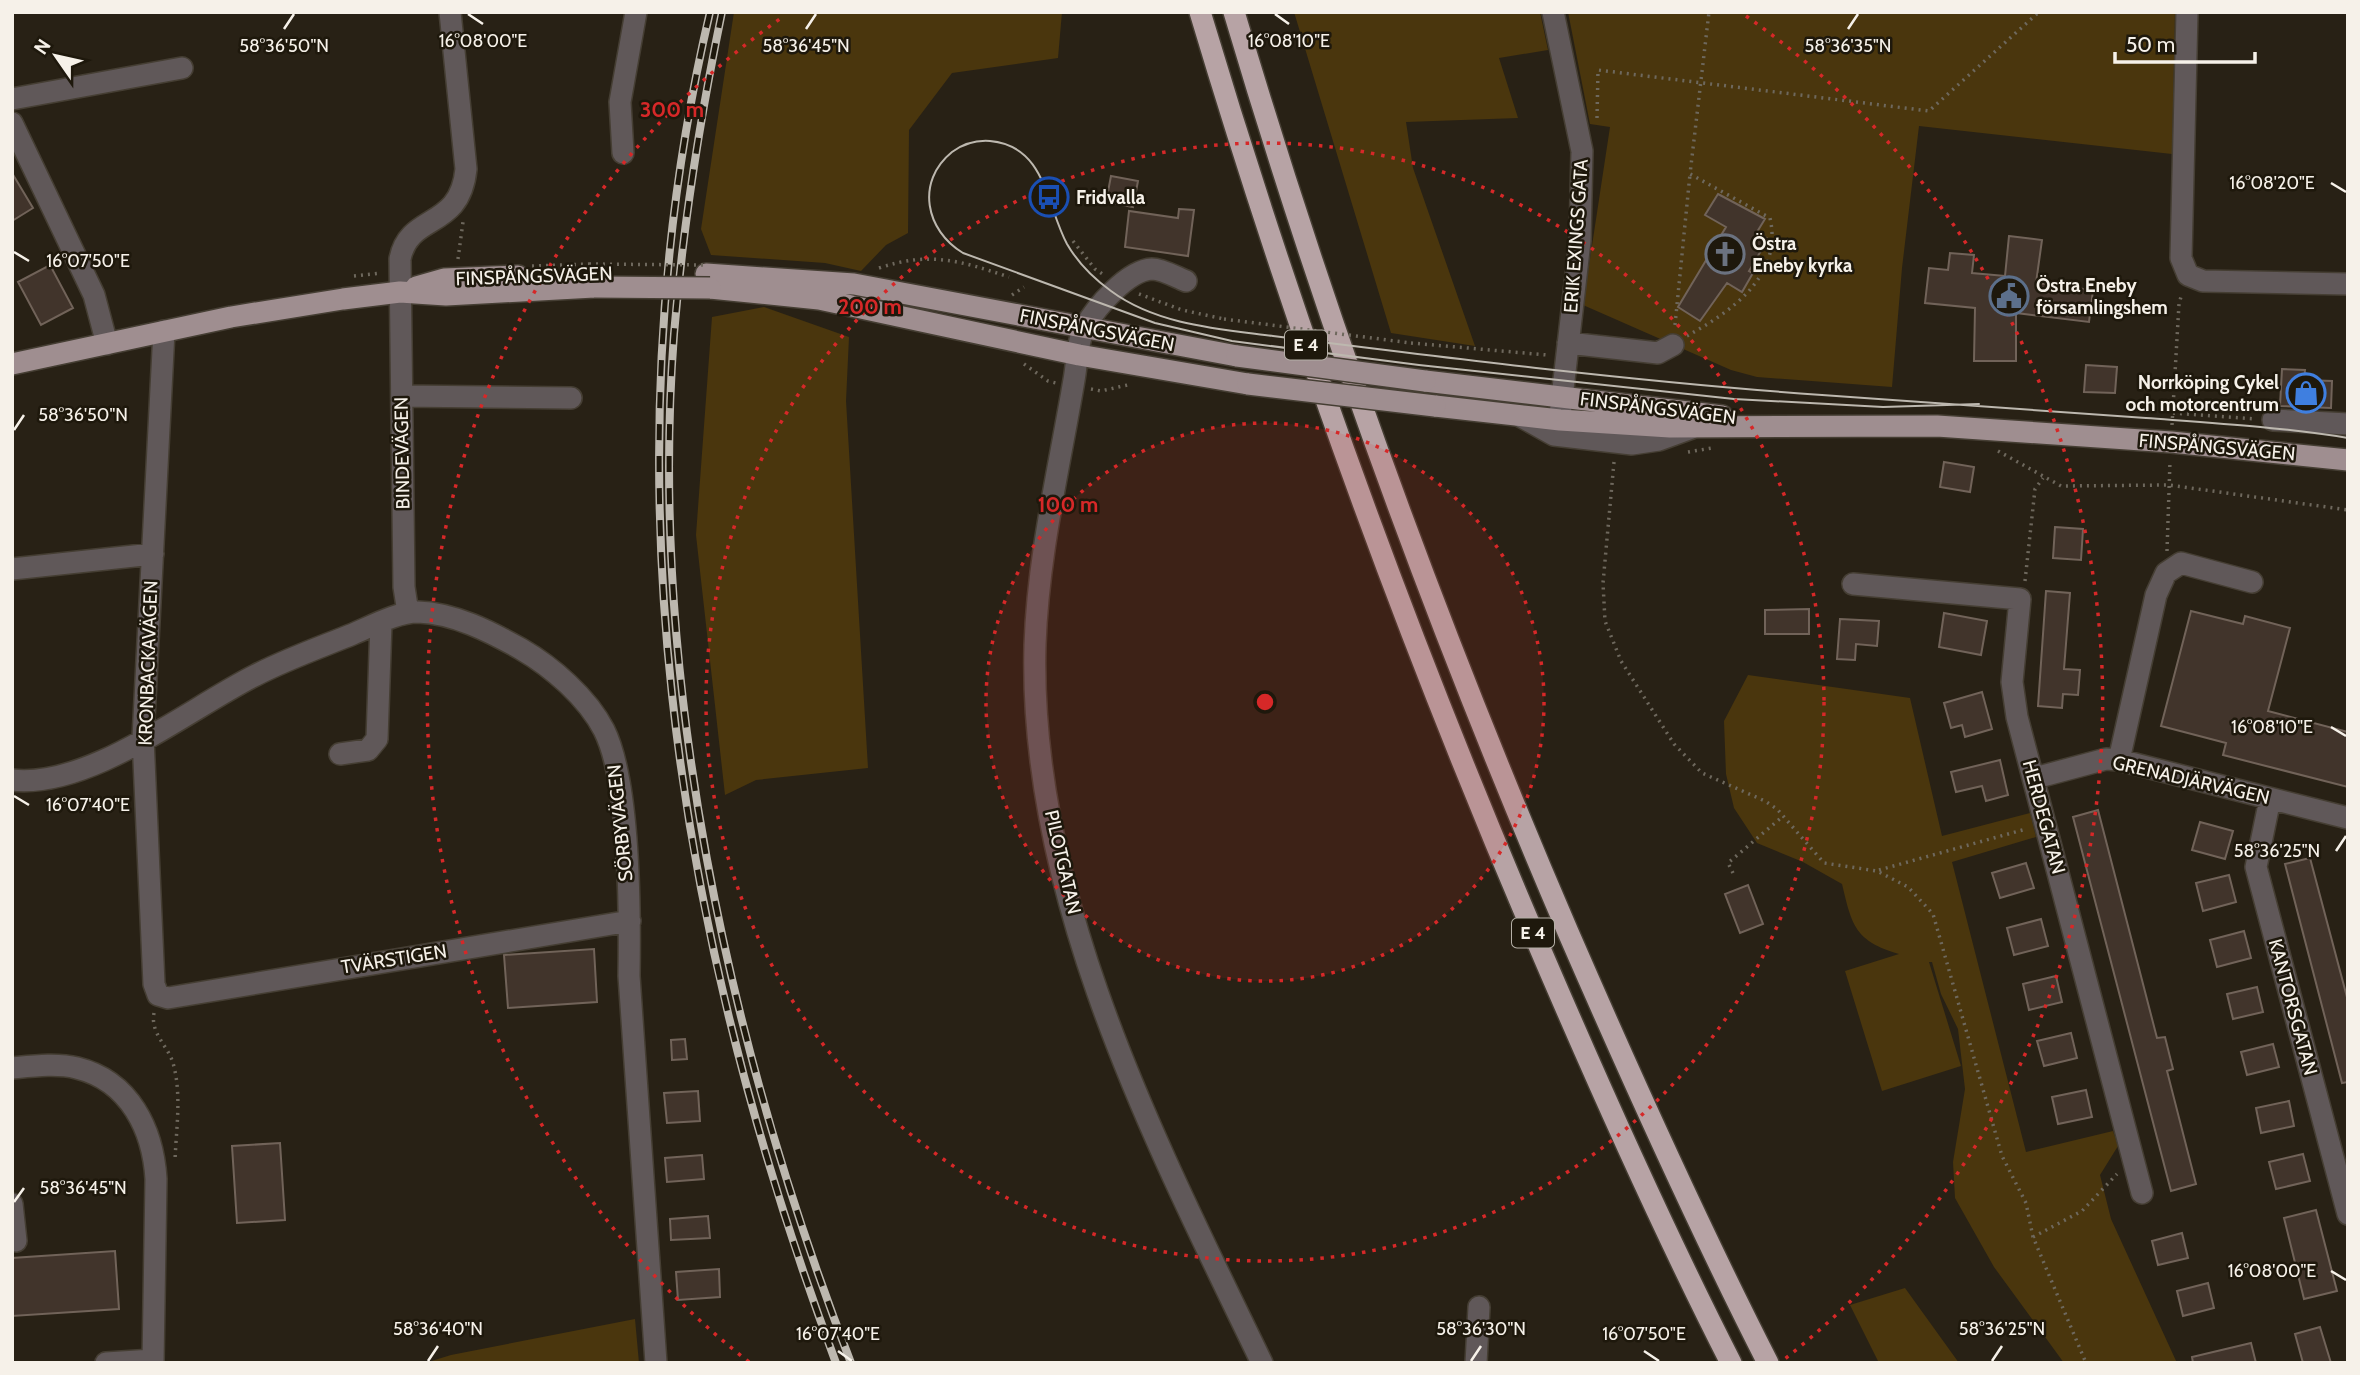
<svg xmlns="http://www.w3.org/2000/svg" width="2360" height="1375" font-family="Cabin,sans-serif">
<style>
.green{fill:#4a360d}
.building{fill:#41342b;stroke:#716359;stroke-width:2}
.lines{fill:none;stroke-linecap:round;stroke-linejoin:round}
.minor-casing{stroke:#453e33;stroke-width:24}
.major-casing{stroke:#453e33;stroke-width:24}
.highway-casing{stroke:#453e33;stroke-width:24}
.path{stroke:#6e685d;stroke-width:3.5;stroke-dasharray:2 5;stroke-linecap:butt}
.minor{stroke:#605859;stroke-width:21}
.major{stroke:#9f8e90;stroke-width:21}
.highway{stroke:#b7a3a5;stroke-width:21}
.tram{stroke:#bdb8af;stroke-width:2}
.rail-casing{stroke:#bdb8af;stroke-width:8}
.rail{stroke:#1e180c;stroke-width:5;stroke-dasharray:16;stroke-linecap:butt}
.major-bridge-casing{stroke:#453e33;stroke-width:24;stroke-linecap:butt}
.path-bridge{stroke:#6e685d;stroke-width:3.5;stroke-dasharray:2 5;stroke-linecap:butt}
.major-bridge{stroke:#9f8e90;stroke-width:21}
.ticks{fill:none;stroke:#f6f1e9;stroke-width:2.5}
.ring{fill:none;stroke:#d62828;stroke-width:3.5;stroke-dasharray:3.5 7}
.labels{text-anchor:middle;dominant-baseline:central;stroke-width:5;stroke-linejoin:round;paint-order:stroke}
.shield{fill:#1e180c;stroke:#b5b0a7;stroke-width:2}
.shield-label{font-size:18px;font-weight:bold;fill:#f6f1e9}
.poi-label{font-size:19px;font-weight:bold;fill:#f6f1e9;stroke:#1e180c;text-anchor:start}
.street-label{font-size:19px;fill:#f6f1e9;stroke:#1e180c}
.ticks-label{font-size:18px;text-anchor:middle;fill:#f6f1e9;stroke:#1e180c;stroke-width:5;stroke-linejoin:round;paint-order:stroke}
.centre{fill:#d62828;stroke:#1e180c;stroke-width:3.5}
.ring-label{font-size:21px;text-anchor:middle;font-weight:bold;fill:#d62828;stroke:#1e180c;stroke-width:5;stroke-linejoin:round;paint-order:stroke}
</style>
<rect width="100%" height="100%" fill="#282115"/>
<!-- green -->
<path class="green" d="M734,12H1062L1058,58L952,73L909,130L908,233L886,245L861,271L825,263L711,255L701,229Z
M1294,12H1540L1548,50L1499,58L1518,118L1406,122L1413,168L1475,346L1391,333Z
M1568,12H2175L2172,154L1919,126L1902,268L1892,387L1757,377L1731,370L1583,305L1610,127L1590,124Z
M764,307L849,337L846,401L868,768L756,780L725,795L696,535L712,317Z
M1748,675L1910,698L1942,836L2030,813L2036,837L1952,862L2026,1152L2113,1131L2118,1146L2100,1175L2111,1219L2177,1363H2064L1994,1267L1955,1198L1953,1162L1965,1089L1958,1029L1941,994L1932,962H1929L1961,1066L1882,1091L1845,971L1899,954C1855,941 1852,926 1842,884L1803,862L1757,843L1734,808L1726,774L1724,721Z
M1905,1288L1959,1363H1879L1850,1305Z
M635,1319L639,1363H425L451,1355Z"/>
<!-- building -->
<path class="building" d="M12,173L33,208L12,221Z
M1111,176L1138,181L1133,207L1106,202Z
M1718,194L1765,219L1757,232L1768,239L1749,271L1753,273L1742,292L1727,283L1700,321L1678,307L1726,227L1705,215Z
M1179,209L1194,210L1188,256L1125,247L1129,211L1178,218Z
M2009,236L2042,240L2036,283L2093,290L2089,322L2016,313V361H1974L1975,308L1925,303L1929,268L1948,270L1950,253L1974,255L1972,273L2005,276Z
M50,265L73,308L41,325L18,282Z
M2086,365L2117,367L2115,393L2084,392Z
M2282,369L2305,370L2304,380L2332,381L2331,408L2280,406Z
M1944,462L1974,467L1970,492L1940,487Z
M2055,527L2083,529L2081,560L2053,558Z
M2046,591L2070,593L2064,669L2080,670L2078,695L2063,694L2062,708L2038,706Z
M1809,609V634H1765V610Z
M2191,611L2243,624L2245,616L2290,628L2268,711L2348,732V787L2223,755L2226,743L2161,726Z
M1944,613L1987,621L1981,655L1939,647Z
M1840,619L1879,621L1877,646L1856,644L1855,660L1837,659Z
M1982,692L1992,729L1965,737L1962,725L1951,728L1944,703Z
M2000,760L2008,795L1986,801L1982,786L1956,792L1951,772Z
M2098,810L2157,1038L2165,1037L2173,1069L2167,1071L2196,1184L2171,1191L2073,817Z
M2200,822L2233,831L2225,859L2192,850Z
M2310,858L2348,1001V1082L2342,1083L2285,864Z
M2026,863L2034,888L2000,898L1992,873Z
M2229,875L2236,902L2203,911L2196,883Z
M1748,885L1763,924L1740,933L1725,894Z
M2041,919L2048,946L2014,955L2007,928Z
M2244,931L2251,958L2217,967L2210,940Z
M594,949L597,1002L508,1008L504,955Z
M2056,976L2062,1002L2029,1010L2023,984Z
M2257,987L2263,1012L2233,1019L2227,994Z
M2071,1033L2077,1058L2044,1066L2037,1041Z
M685,1039L687,1059L672,1060L671,1040Z
M2273,1044L2279,1067L2247,1075L2241,1052Z
M2086,1090L2092,1117L2058,1124L2052,1097Z
M698,1091L700,1121L667,1123L664,1093Z
M2289,1101L2294,1126L2261,1133L2256,1108Z
M280,1143L285,1220L237,1223L232,1146Z
M2303,1154L2310,1181L2276,1189L2269,1162Z
M702,1155L704,1179L667,1182L665,1158Z
M2316,1210L2337,1291L2304,1299L2284,1218Z
M708,1216L710,1238L671,1240L670,1219Z
M2182,1233L2188,1258L2158,1265L2152,1241Z
M115,1251L119,1309L12,1316V1258Z
M719,1269L720,1297L678,1300L676,1272Z
M2208,1283L2214,1308L2183,1316L2177,1291Z
M2320,1327L2331,1363H2303L2295,1334Z
M2251,1343L2256,1363H2193L2192,1357Z"/>
<g class="lines">
<!-- minor casing -->
<g class="minor-casing">
<path id="minor" d="M1553,12L1582,151L1580,241L1560,415
M2187,12L2181,258L2188,275L2203,281L2348,284
M12,99L182,68
M12,123L94,295L107,344
M623,153L620,102L636,12
M1186,281C1176,277 1162,269 1152,269C1128,270 1096,307 1085,327C1077,341 1077,364 1074,380C1059,469 1038,555 1035,645C1028,897 1155,1141 1262,1363
M164,331L143,738L154,984L158,995L168,998L630,921
M1568,343L1658,353L1673,345
M402,396L571,398
M1520,416L1554,435L1632,444L1659,440L1692,428
M2273,420L2348,424
M12,569L153,554
M1853,584L2020,599L2012,682L2017,717L2142,1193
M408,613L404,587L400,259C409,212 460,231 466,169L450,12
M340,754L368,750L377,739L381,623
M2119,760L2156,595L2166,573L2181,563L2252,582
M2035,778L2106,759L2119,760L2348,818
M12,780C89,789 188,709 256,675C287,659 321,647 353,634C372,626 397,612 418,612C454,613 491,632 521,649C552,667 587,697 604,730C630,782 630,915 629,976L656,1363
M2270,799L2256,867L2348,1214
M12,1068C33,1066 57,1063 77,1068C130,1081 153,1130 156,1179L153,1363
M12,1204L16,1241
M106,1363L153,1360
M1476,1363L1479,1307"/>
</g>
<!-- major casing -->
<g class="major-casing">
<path id="major" d="M706,274L854,284L1237,356
M416,287L444,279L518,276
M710,288L819,299L1079,355L1248,384
M12,364L231,317L343,299L400,292L446,295L594,287
M1425,381L1722,416
M1435,406L1560,420L1670,427L1937,426L2171,442L2348,460"/>
</g>
<!-- highway casing -->
<g class="highway-casing">
<path id="highway" d="M1200,12C1293,323 1403,627 1530,925C1593,1073 1658,1220 1731,1363
M1234,12C1327,326 1439,632 1568,932C1631,1077 1696,1222 1768,1363"/>
</g>
<!-- path -->
<path class="path" d="M1597,118L1598,70L1929,111L2039,12
M1073,241L1095,269L1104,275
M458,259L463,222
M532,266L589,264
M879,268C930,251 961,261 1009,277
M354,276L381,273
M1139,294L1182,310L1224,319
M1012,295L1024,287
M1675,325L1690,174
M1687,336C1732,311 1783,276 1770,218L1690,174L1709,12
M1411,343L1547,355
M1024,364L1048,381L1056,383
M1091,389L1101,391L1132,384
M2173,413L2255,419
M2172,425L2179,304L2182,293
M1998,451L2061,486L2169,485L2348,510
M1688,452L1712,448
M1614,462L1603,583L1605,621L1621,661L1674,744L1702,773L1765,801L1777,809L1824,863L1877,871L1908,887L1933,914L2002,1156L2026,1203L2033,1237L2086,1363
M2167,551L2170,461
M2025,581L2035,489L2043,478
M1879,870L2026,829
M1733,873L1728,863L1782,817
M154,1013C150,1033 168,1046 173,1063C182,1094 176,1130 175,1161
M2033,1237L2082,1211L2117,1174"/>
<!-- minor -->
<use href="#minor" class="minor"/>
<!-- major -->
<use href="#major" class="major"/>
<!-- highway -->
<use href="#highway" class="highway"/>
<!-- tram -->
<path class="tram" d="M1979,404L1883,407L1734,399L1419,365L1232,341L1155,323L963,253C926,231 915,182 952,152C963,144 976,140 990,141C1046,146 1046,205 1067,244C1078,263 1093,278 1111,291C1157,325 1219,329 1273,336C1456,359 1639,382 1822,395C1930,402 2038,410 2146,418C2213,423 2281,427 2348,438"/>
<!-- rail casing -->
<g class="rail-casing">
<path id="rail" d="M710,12C603,467 674,930 836,1363
M722,12C700,118 683,226 674,334C648,676 728,1045 851,1363"/>
</g>
<!-- rail -->
<use href="#rail" class="rail"/>
<!-- major-bridge casing -->
<g class="major-bridge-casing">
<path id="major-bridge" d="M594,287L710,288
M1237,356L1425,381
M1248,384L1435,406"/>
</g>
<!-- path-bridge -->
<path class="path-bridge" d="M589,264L704,265
M1224,319L1411,343"/>
<!-- major-bridge -->
<use href="#major-bridge" class="major-bridge"/>
</g>
<!-- ticks -->
<path class="ticks" d="M468,14L483,24M1275,14L1289,24M284,29L294,14M806,29L816,14M1848,29L1858,14M2331,183L2346,192M14,252L29,261M14,430L24,415M2331,727L2346,736M14,796L29,805M2336,851L2346,836M14,1202L24,1188M2331,1271L2346,1280M838,1351L852,1361M1644,1351L1659,1361M428,1361L438,1346M1471,1361L1481,1346M1992,1361L2002,1346"/>
<!-- distance rings -->
<circle cx="1265" cy="702" r="279" fill="#d62828" fill-opacity=".12"/>
<g class="ring">
<circle cx="1265" cy="702" r="279"/>
<circle cx="1265" cy="702" r="559"/>
<path d="M749 1362A838 838 0 0 1 784 16M1746 16A838 838 0 0 1 1781 1362"/>
</g>
<!-- icons -->
<defs>
<g id="bus-ring" transform="scale(2.0125)"><circle r="9.5" fill="#1e180c" stroke="#1a4fb4" stroke-width="1.5"/><path d="M-5-6H5V4H4V6H2V4H-2V6H-4V4H-5ZM-3.5-4V0h7V-4ZM-3.5 1.2v1.5H-2V1.2ZM2 1.2v1.5H3.5V1.2Z" fill="#1a4fb4"/></g>
<g id="church-ring" transform="scale(2.0125)"><circle r="9.5" fill="#1e180c" stroke="#6b7280" stroke-width="1.5"/><path d="M-1.2-6h2.4v3.5h3.3v2.4h-3.3V6h-2.4V-.1h-3.3v-2.4h3.3Z" fill="#6b7280"/></g>
<g id="civic-ring" transform="scale(2.0125)"><circle r="9.5" fill="#1e180c" stroke="#5c6f8a" stroke-width="1.5"/><path d="M-.6-6.5H3V-4.5H.6V-3L4-1V1h2V6H-6V1h2V-1L-.6-3ZM-1.2 2.5V6h2.4V2.5Z" fill="#5c6f8a"/></g>
<g id="shop-ring" transform="scale(2.0125)"><circle r="9.5" fill="#1e180c" stroke="#3f7fe0" stroke-width="1.5"/><path d="M-5-2.5h2.3a2.7 3.5 0 0 1 5.4 0H5L5.5 6h-11ZM-1.5-2.5h3a1.5 2.3 0 0 0-3 0Z" fill="#3f7fe0"/></g>
</defs>
<g fill-rule="evenodd">
<use href="#bus-ring" x="1049" y="197"/>
<use href="#church-ring" x="1725" y="254"/>
<use href="#civic-ring" x="2009" y="296"/>
<use href="#shop-ring" x="2306" y="393"/>
</g>
<g class="labels">
<!-- shield labels -->
<g class="shield">
<rect x="1285" y="330.5" width="42" height="29" rx="5"/>
<rect x="1512" y="918.5" width="42" height="29" rx="5"/>
</g>
<g class="shield-label">
<text x="1306" y="345">E 4</text>
<text x="1533" y="933">E 4</text>
</g>
<!-- poi labels -->
<g class="poi-label">
<text x="1076" y="197">Fridvalla</text>
<text x="1752" y="243">Östra<tspan x="1752" dy="22">Eneby kyrka</tspan></text>
<text x="2036" y="285">Östra Eneby<tspan x="2036" dy="22">församlingshem</tspan></text>
<text x="2279" y="382" text-anchor="end">Norrköping Cykel<tspan x="2279" dy="22">och motorcentrum</tspan></text>
</g>
<!-- street labels -->
<g class="street-label">
<text transform="translate(1576 236) rotate(-86)">ERIK EXINGS GATA</text>
<text transform="translate(534 276) rotate(-2)">FINSPÅNGSVÄGEN</text>
<text transform="translate(1097 330) rotate(11)">FINSPÅNGSVÄGEN</text>
<text transform="translate(1658 408) rotate(7)">FINSPÅNGSVÄGEN</text>
<text transform="translate(2217 447) rotate(5)">FINSPÅNGSVÄGEN</text>
<text transform="translate(402 453) rotate(-91)">BINDEVÄGEN</text>
<text transform="translate(148 663) rotate(-88)">KRONBACKAVÄGEN</text>
<text transform="translate(2191 780) rotate(13)">GRENADJÄRVÄGEN</text>
<text transform="translate(2044 817) rotate(75)">HERDEGATAN</text>
<text transform="translate(620 823) rotate(-96)">SÖRBYVÄGEN</text>
<text transform="translate(1063 862) rotate(77)">PILOTGATAN</text>
<text transform="translate(394 959) rotate(-9)">TVÄRSTIGEN</text>
<text transform="translate(2293 1007) rotate(75)">KANTORSGATAN</text>
</g>
</g>
<g class="ticks-label">
<text x="483" y="47">16°08'00"E</text>
<text x="1289" y="47">16°08'10"E</text>
<text x="284" y="52">58°36'50"N</text>
<text x="806" y="52">58°36'45"N</text>
<text x="1848" y="52">58°36'35"N</text>
<text x="2272" y="189">16°08'20"E</text>
<text x="88" y="267">16°07'50"E</text>
<text x="83" y="421">58°36'50"N</text>
<text x="2272" y="733">16°08'10"E</text>
<text x="88" y="811">16°07'40"E</text>
<text x="2277" y="857">58°36'25"N</text>
<text x="83" y="1194">58°36'45"N</text>
<text x="2272" y="1277">16°08'00"E</text>
<text x="438" y="1335">58°36'40"N</text>
<text x="1481" y="1335">58°36'30"N</text>
<text x="2002" y="1335">58°36'25"N</text>
<text x="838" y="1340">16°07'40"E</text>
<text x="1644" y="1340">16°07'50"E</text>
</g>
<circle cx="1265" cy="702" r="10" class="centre"/>
<g class="ring-label">
<text x="672" y="117">300 m</text>
<text x="870" y="314">200 m</text>
<text x="1068" y="512">100 m</text>
</g>
<!-- border -->
<rect width="2360" height="1375" fill="none" stroke="#f6f1e9" stroke-width="28"/>
<!-- north arrow -->
<g transform="translate(56 56) rotate(304)" stroke="#1e180c" stroke-width="5" paint-order="stroke">
<path d="M0-5L12 26L0 18L-12 26Z" fill="#f6f1e9"/>
<text y="-10" font-size="19" font-weight="bold" text-anchor="middle" fill="#f6f1e9">N</text>
</g>
<!-- scale -->
<path d="M2115 52v10h140v-10" fill="none" stroke="#f6f1e9" stroke-width="3.5"/>
<text x="2126" y="52" font-size="21" fill="#f6f1e9" stroke="#1e180c" stroke-width="5" paint-order="stroke">50 m</text>
</svg>
